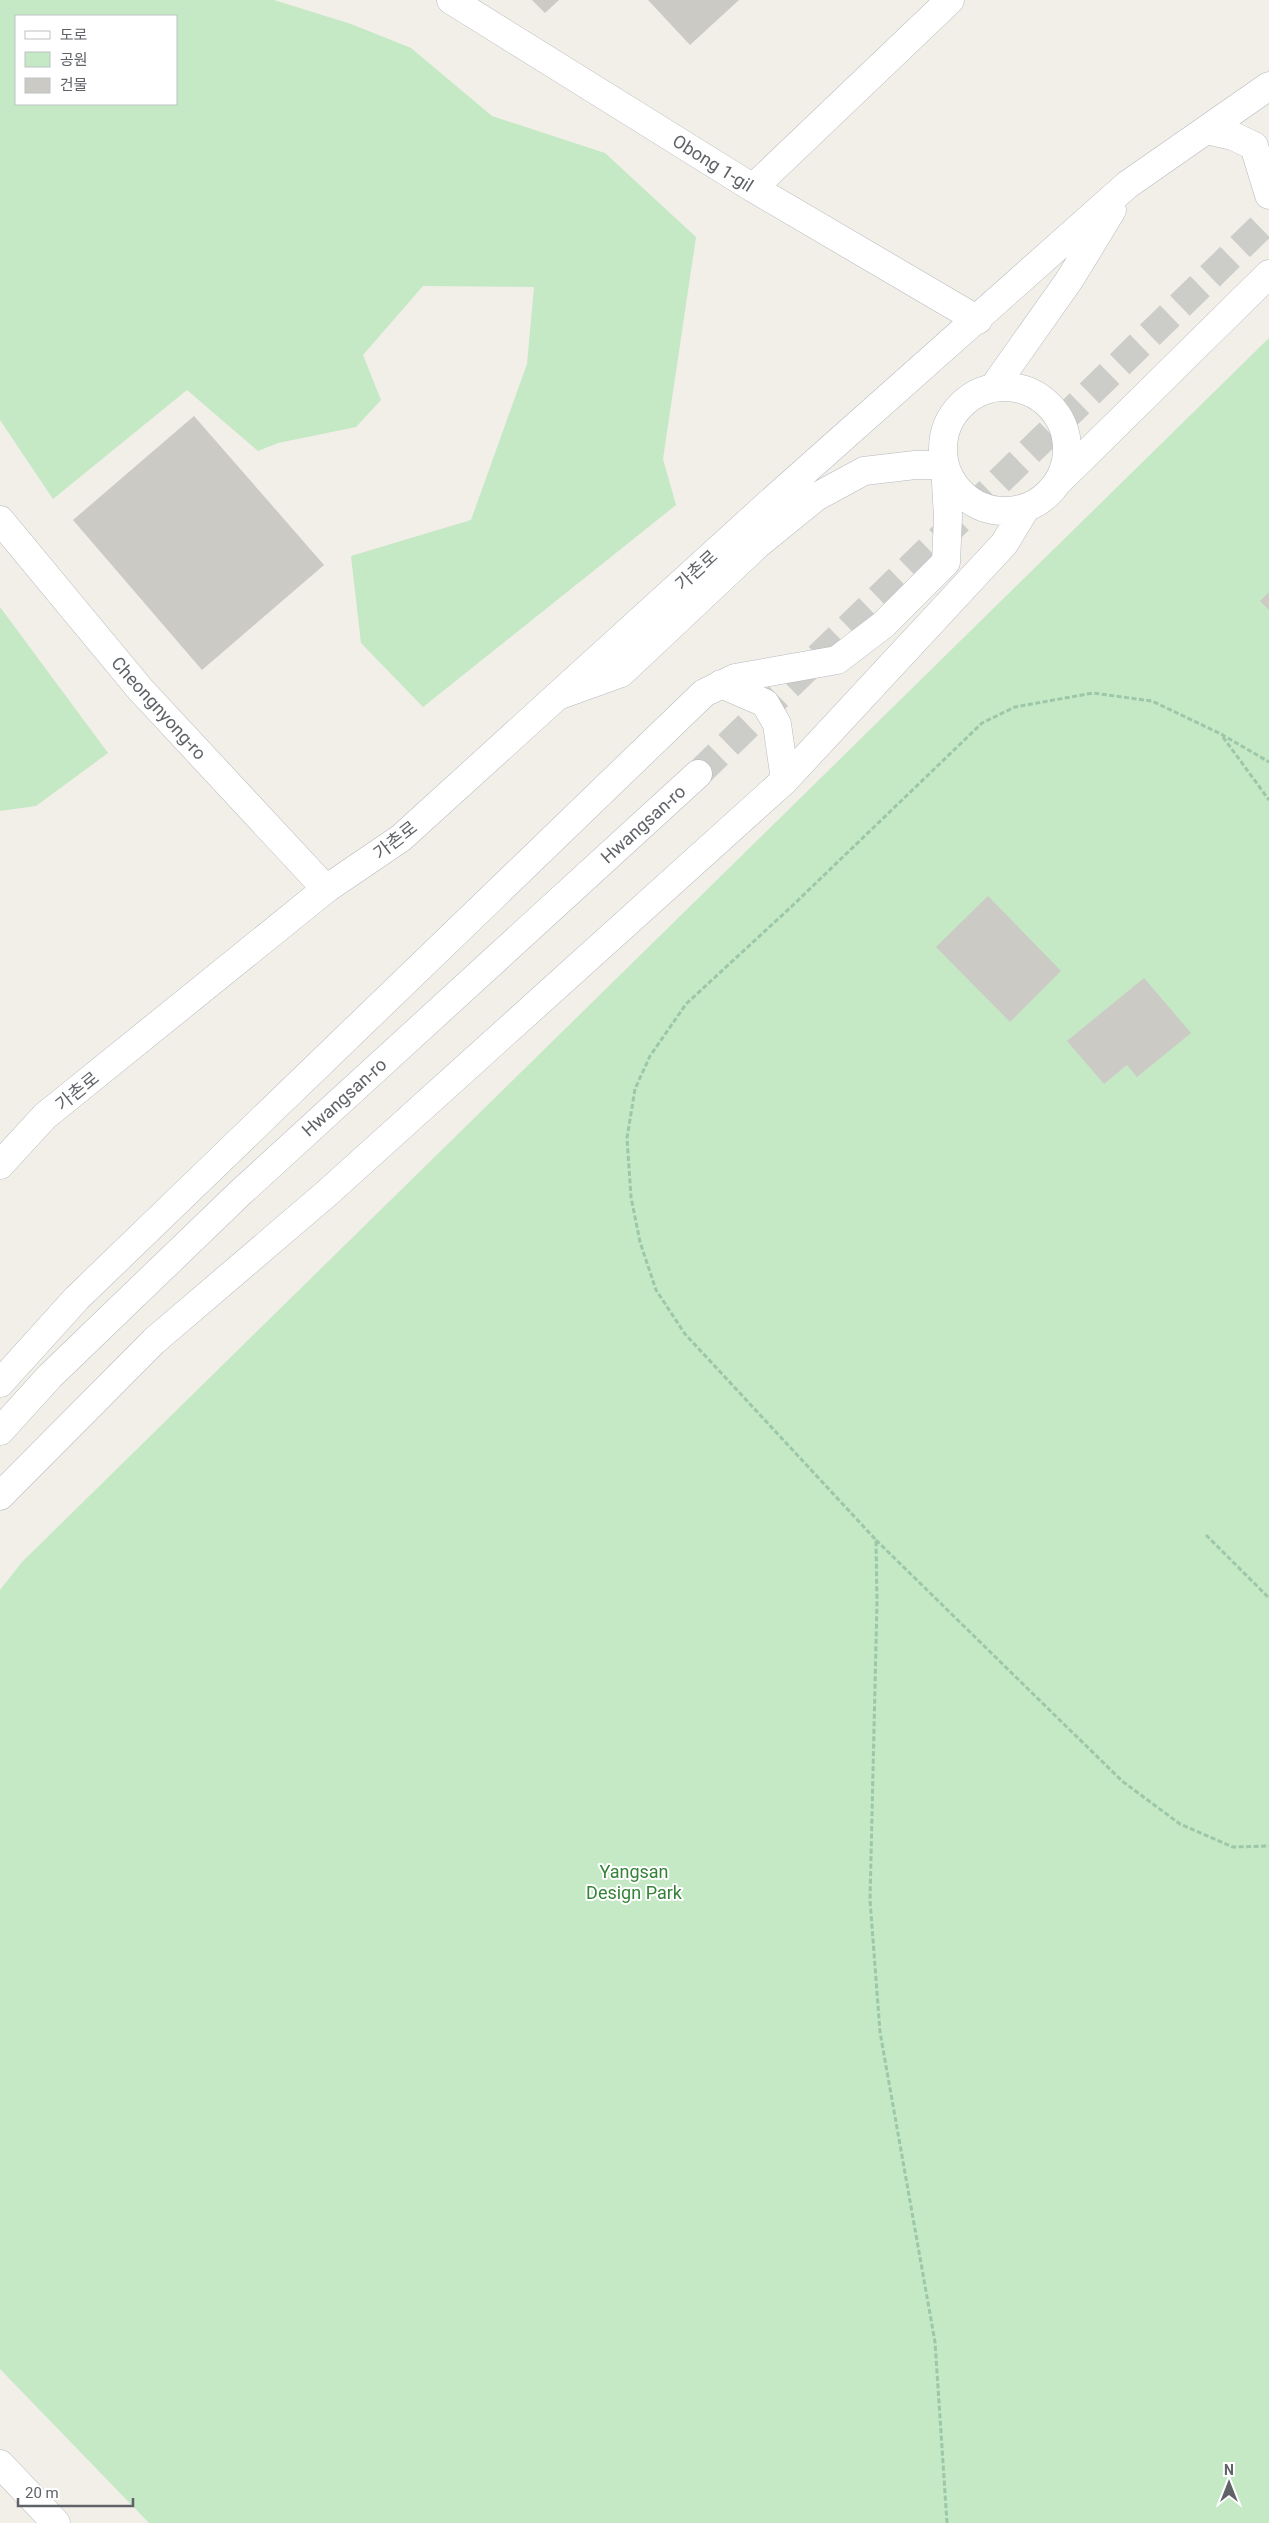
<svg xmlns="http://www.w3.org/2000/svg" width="1269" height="2523" font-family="Roboto,'Noto Sans KR',sans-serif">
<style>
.green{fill:#c5e8c5;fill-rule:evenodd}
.building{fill:#cccac5}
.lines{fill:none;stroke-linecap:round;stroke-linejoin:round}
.secondary-tunnel{stroke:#ccccc8;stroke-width:28;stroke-dasharray:28 14;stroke-linecap:butt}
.minor-casing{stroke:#b5b8bc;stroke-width:29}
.tertiary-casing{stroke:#b5b8bc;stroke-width:29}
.secondary-casing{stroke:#b6babf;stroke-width:29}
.path{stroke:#9cc7a9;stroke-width:3;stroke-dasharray:5 2.5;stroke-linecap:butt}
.minor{stroke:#fff;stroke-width:28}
.tertiary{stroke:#fff;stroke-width:28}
.secondary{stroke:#fff;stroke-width:28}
.labels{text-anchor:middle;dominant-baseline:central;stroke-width:4;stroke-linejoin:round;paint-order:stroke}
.street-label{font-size:18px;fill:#5f6368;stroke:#fff}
.park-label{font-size:18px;fill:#348238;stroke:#fff}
</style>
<rect width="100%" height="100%" fill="#f1efe8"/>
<!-- green -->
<path class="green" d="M0,0H274L351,24L411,48L492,116L605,153L696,237L663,459L676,505L423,707L361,643L351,556L471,520L527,364L534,287L423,286L363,355L381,400L356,427L278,443L258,451L187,390L53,499L0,420ZM16,16H176V104H16Z
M1269,338V2523H149L0,2369V1590L22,1562Z
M0,607L108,753L36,806L0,811Z"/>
<!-- building -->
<path class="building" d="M532,0H559L545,13Z
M648,0H739L690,45Z
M194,416L324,565L202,670L73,520Z
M1269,592V610L1260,601Z
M988,896L1061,971L1010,1022L936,947Z
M1144,978L1191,1033L1137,1077L1127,1065L1104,1084L1067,1041Z"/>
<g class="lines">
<!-- secondary-tunnel -->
<path class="secondary-tunnel" d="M698,774L1269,219"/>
<!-- minor casing -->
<g class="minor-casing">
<path id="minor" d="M451,0L753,188L978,320
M753,188L950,0
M0,2464L56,2523"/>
</g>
<!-- tertiary casing -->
<g class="tertiary-casing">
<path id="tertiary" d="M0,520L140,689L326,889"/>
</g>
<!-- secondary casing -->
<g class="secondary-casing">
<path id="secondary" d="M1207,130L1233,136L1254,146L1269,195
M943 449a62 62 0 1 1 124 0a62 62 0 1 1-124 0Z
M993,388L1070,279L1112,210
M1059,481L1269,274
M721,684L765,703L777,724L785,780
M0,1165L45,1116L326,889L401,838L775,498L1127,185L1269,86
M0,1383L77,1298L704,693L735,678L837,660L883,625L946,562L948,517L945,465H915L864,471L816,497L757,545L621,673L557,696
M0,1431L50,1376L240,1193L698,774
M0,1496L154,1341L326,1194L785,780L1004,544L1026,508"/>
</g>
<!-- path -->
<path class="path" d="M1223,737L1269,800
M1206,1535L1269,1598
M876,1540L1122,1781L1180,1824L1233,1847L1269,1846
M947,2523L935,2342L880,2032L870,1900L877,1602L876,1540L685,1334L656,1290L640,1242L631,1197L627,1138L635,1089L650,1056L686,1004L791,907L982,723L1015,707L1093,693L1152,701L1221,734L1269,762"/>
<!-- minor -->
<use href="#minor" class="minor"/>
<!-- tertiary -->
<use href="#tertiary" class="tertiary"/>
<!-- secondary -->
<use href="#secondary" class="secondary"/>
</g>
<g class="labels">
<!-- street labels -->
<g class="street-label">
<text transform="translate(713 163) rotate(32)">Obong 1-gil</text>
<text transform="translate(696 570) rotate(-42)">가촌로</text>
<text transform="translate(159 708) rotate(48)">Cheongnyong-ro</text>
<text transform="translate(643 824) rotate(-42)">Hwangsan-ro</text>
<text transform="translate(395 840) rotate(-38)">가촌로</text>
<text transform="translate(77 1091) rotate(-39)">가촌로</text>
<text transform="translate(344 1097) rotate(-42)">Hwangsan-ro</text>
</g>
<!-- park labels -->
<g class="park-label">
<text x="634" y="1871">Yangsan<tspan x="634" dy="21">Design Park</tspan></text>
</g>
</g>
<!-- legend -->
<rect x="15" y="15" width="162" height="90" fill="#ffffff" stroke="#bfc1c3"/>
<rect x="25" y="31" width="25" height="8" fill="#ffffff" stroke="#bfc1c3"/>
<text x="60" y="40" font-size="15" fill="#5f6368">도로</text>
<rect x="25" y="52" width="25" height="15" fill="#c5e8c5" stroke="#bfc1c3"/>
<text x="60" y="65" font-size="15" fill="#5f6368">공원</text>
<rect x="25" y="78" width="25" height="15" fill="#cccac5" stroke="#bfc1c3"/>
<text x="60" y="90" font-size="15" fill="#5f6368">건물</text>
<!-- north arrow -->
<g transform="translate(1229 2483)" stroke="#ffffff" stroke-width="4" paint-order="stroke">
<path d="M0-4L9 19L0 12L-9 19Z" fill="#5f6368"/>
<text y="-8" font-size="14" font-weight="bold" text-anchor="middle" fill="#5f6368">N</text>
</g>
<!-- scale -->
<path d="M18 2498v8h115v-8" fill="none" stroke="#5f6368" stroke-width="2.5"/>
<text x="25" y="2498" font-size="15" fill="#5f6368" stroke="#ffffff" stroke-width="4" paint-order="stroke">20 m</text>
</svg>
